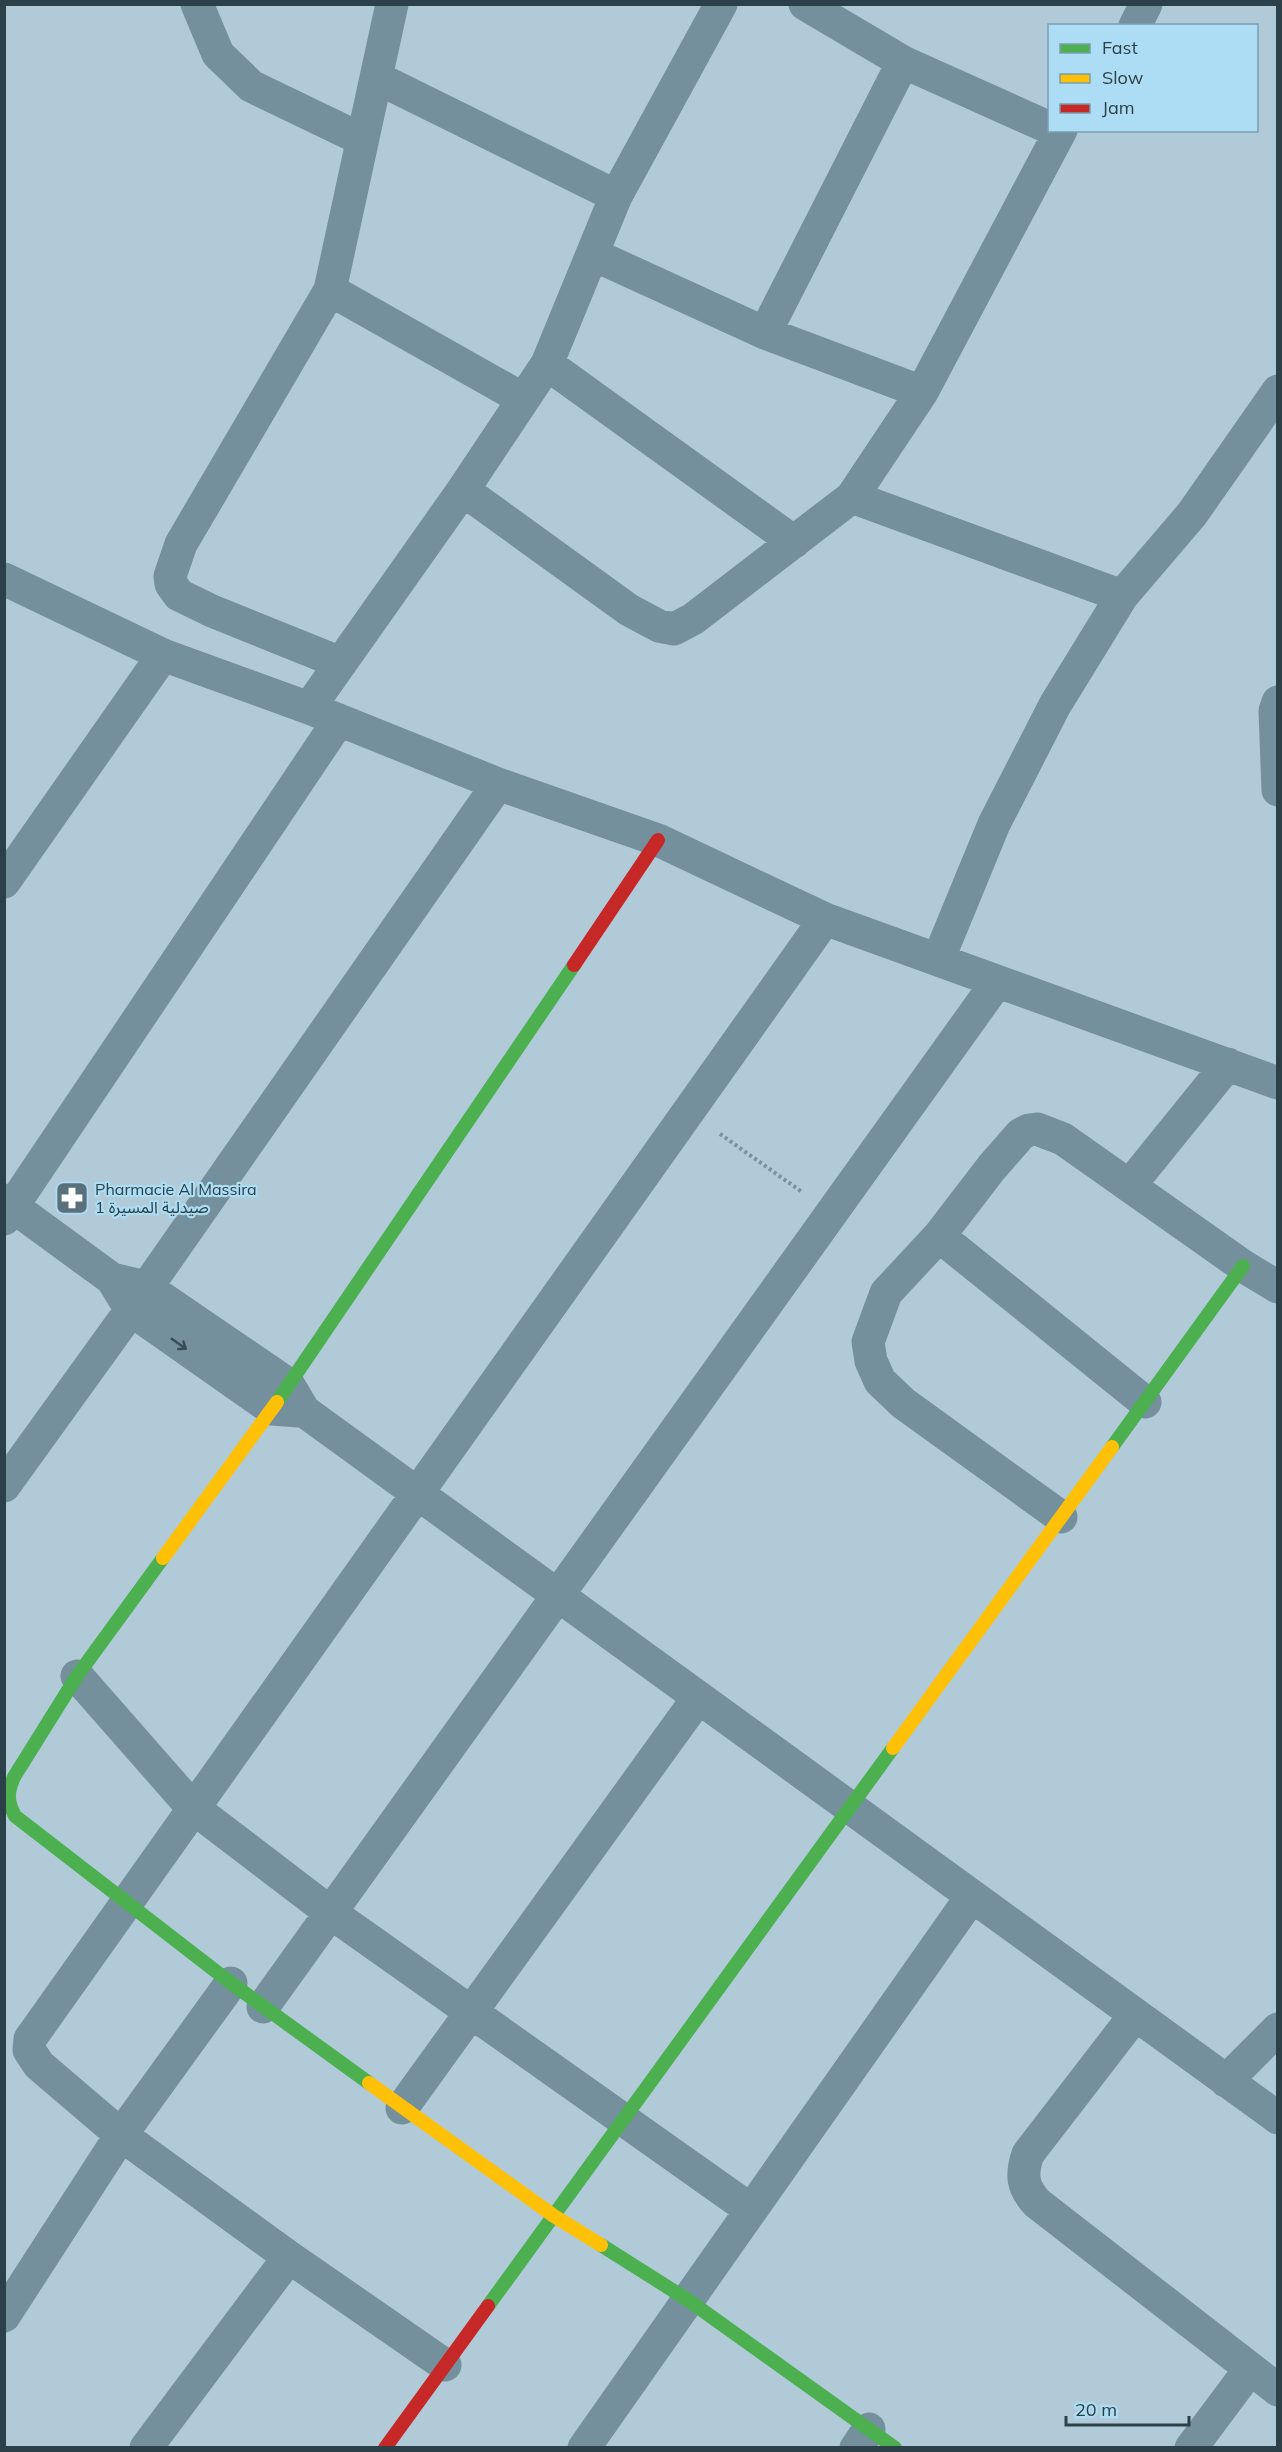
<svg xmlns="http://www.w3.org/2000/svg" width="1282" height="2452" font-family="Mulish,'Noto Sans Arabic',sans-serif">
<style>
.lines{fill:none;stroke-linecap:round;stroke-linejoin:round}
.path{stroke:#7b929c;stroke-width:4;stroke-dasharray:3 3;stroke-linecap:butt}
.street{stroke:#74909c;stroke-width:33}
.fast{stroke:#4caf50;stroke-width:14}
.slow{stroke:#ffc107;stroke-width:14}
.jam{stroke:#c62828;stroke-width:14}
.oneway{stroke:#374c55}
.labels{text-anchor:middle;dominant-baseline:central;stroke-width:4.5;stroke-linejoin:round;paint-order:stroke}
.poi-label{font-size:16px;fill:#2c4049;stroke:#adddf4;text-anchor:start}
</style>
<rect width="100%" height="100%" fill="#b0cad7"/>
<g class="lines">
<!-- path -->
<path class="path" d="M720,1134L802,1192"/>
<!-- street -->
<path class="street" d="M197,4L218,54L251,86L361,139
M805,4L903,62L1050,128
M1135,26L1146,4
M377,78L616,196
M592,254L765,333L922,392
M330,290L523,399
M765,333L903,62
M547,364L794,542
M463,490L629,610L659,626L674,629L693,619L852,497L922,392L1061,130
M852,497L1122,596
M4,579L163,655L309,708L498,784L658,840L825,919L1278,1083
M341,663L212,611L179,595L171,584L170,576L181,544L330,290L392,4
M1278,702L1275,711L1278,790
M309,708L463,490L547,364L616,196L721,4
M4,882L163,655
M938,960L994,824L1055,705L1122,596L1192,514L1278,391
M1130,1185L1228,1064
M4,1200L112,1279L131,1310L272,1409L299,1411
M4,1219L339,720
M939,1236L1145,1402
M112,1279L146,1287L288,1384L304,1411L1278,2118
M4,1486L131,1310L498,784
M1061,1517L903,1403L880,1381L871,1361L868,1342L886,1293L939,1236L992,1167L1021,1134L1029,1130L1037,1129L1063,1139L1243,1266L1278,1287
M77,1676L192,1807L331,1913L751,2210
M263,2007L997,982
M1135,2015L1028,2154C1021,2174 1022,2187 1037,2203L1278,2390
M1226,2081L1278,2029
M402,2108L698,1698
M4,2316L121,2135L231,1983
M445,2365L289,2257L121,2135L39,2065L29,2050L30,2039L825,919
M146,2448L289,2257
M584,2448L972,1896
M856,2448L869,2429
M1191,2448L1250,2369"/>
<!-- fast -->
<path class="fast" d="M277,1402L574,965
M1112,1447L1243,1266
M163,1558L77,1676L14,1777C7,1793 7,1801 15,1816L231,1983L369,2083
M601,2245L688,2300L895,2448
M488,2306L893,1748"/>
<!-- slow -->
<path class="slow" d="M163,1558L277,1402
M893,1748L1112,1447
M369,2083L554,2216L601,2245"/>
<!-- jam -->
<path class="jam" d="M574,965L658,840
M385,2448L488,2306"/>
</g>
<!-- one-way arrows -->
<defs><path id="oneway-shaft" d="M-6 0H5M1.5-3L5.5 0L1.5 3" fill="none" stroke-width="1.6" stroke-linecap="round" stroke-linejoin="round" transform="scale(1.5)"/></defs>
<use class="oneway" href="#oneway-shaft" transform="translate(179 1344) rotate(35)"/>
<!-- icons -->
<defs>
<g id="pharmacy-square" transform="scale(1.725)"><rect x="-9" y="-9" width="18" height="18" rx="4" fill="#5a707b" stroke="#adddf4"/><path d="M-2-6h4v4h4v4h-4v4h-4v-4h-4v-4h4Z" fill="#fff"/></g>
</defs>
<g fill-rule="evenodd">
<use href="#pharmacy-square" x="72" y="1198"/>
</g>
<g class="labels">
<!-- poi labels -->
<g class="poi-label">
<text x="95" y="1189">Pharmacie Al Massira<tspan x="95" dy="18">1 صيدلية المسيرة</tspan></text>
</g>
</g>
<!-- border -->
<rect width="1282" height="2452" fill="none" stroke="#2c4049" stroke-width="12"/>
<!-- legend -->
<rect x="1048" y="24" width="210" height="108" fill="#adddf4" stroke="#799eb0" stroke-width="1.5"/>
<rect x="1060" y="44" width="30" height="9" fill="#4caf50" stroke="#799eb0" stroke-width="1.5"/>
<text x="1102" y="54" font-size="18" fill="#2c4049">Fast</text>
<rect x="1060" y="74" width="30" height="9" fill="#ffc107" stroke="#799eb0" stroke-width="1.5"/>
<text x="1102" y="84" font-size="18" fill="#2c4049">Slow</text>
<rect x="1060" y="104" width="30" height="9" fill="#c62828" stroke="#799eb0" stroke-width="1.5"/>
<text x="1102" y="114" font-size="18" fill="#2c4049">Jam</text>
<!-- scale -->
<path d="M1066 2416v9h123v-9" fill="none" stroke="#2c4049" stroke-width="3"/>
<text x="1075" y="2416" font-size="18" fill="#2c4049" stroke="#adddf4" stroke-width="4.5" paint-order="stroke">20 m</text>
</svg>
